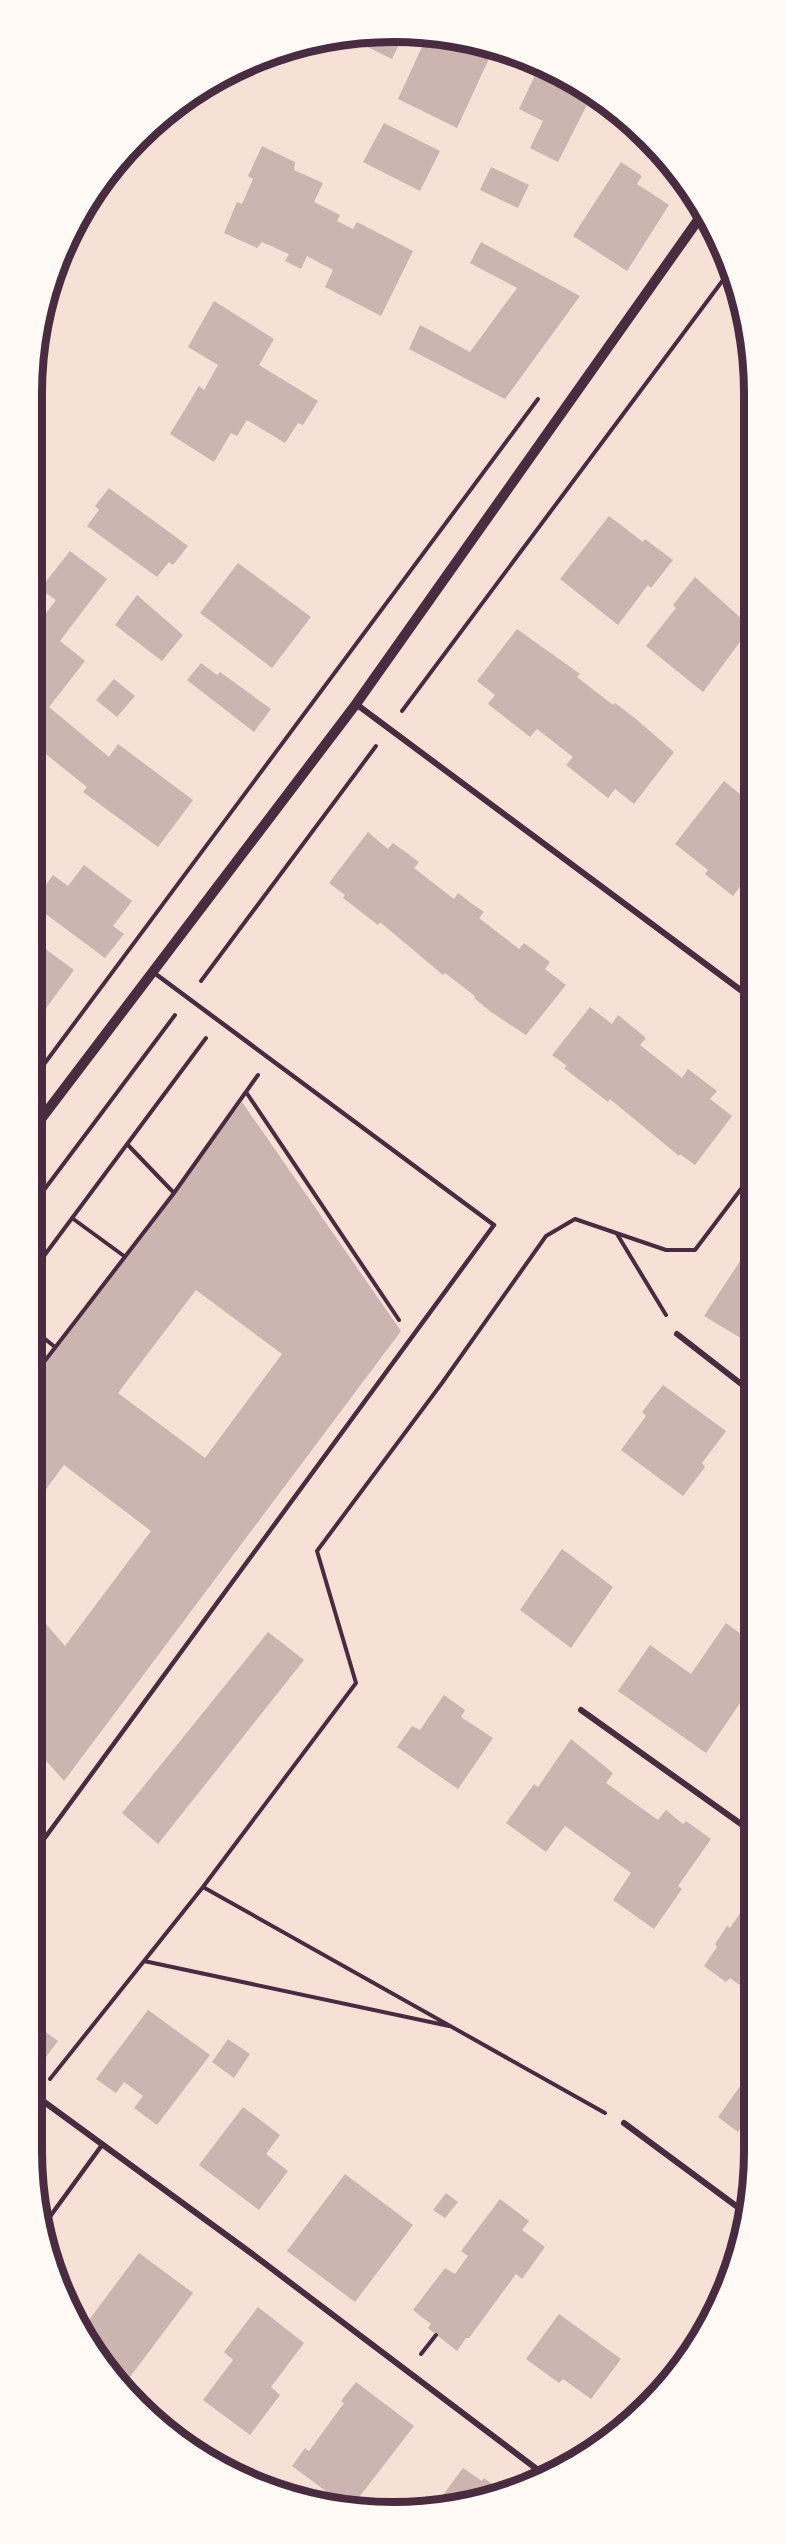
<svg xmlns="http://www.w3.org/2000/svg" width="786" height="2544" font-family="'Public Sans',sans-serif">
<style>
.building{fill:#ccb4b1;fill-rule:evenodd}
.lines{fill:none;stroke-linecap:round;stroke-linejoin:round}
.path{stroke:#4a2c40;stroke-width:4}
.service{stroke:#4a2c40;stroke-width:4.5}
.minor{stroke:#4a2c40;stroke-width:6}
.tertiary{stroke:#4a2c40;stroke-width:10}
.rim{fill:none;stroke:#4a2c40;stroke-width:8}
</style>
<rect width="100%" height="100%" fill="#f7e1d7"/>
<!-- building -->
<path class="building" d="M349,38H402L392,59Z
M426,38L464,39L493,50L457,128L398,99Z
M539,67L574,80L592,95L558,162L530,148L543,121L519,109Z
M384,123L440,151L420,191L363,162Z
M262,146L295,162L294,170L323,183L314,202L340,215L337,221L353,229L357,222L413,251L381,316L325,287L333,270L307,256L301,269L285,261L289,254L262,242L257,248L224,233L237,202L242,204L253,179L248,176Z
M621,162L642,176L637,184L669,205L627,271L573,236Z
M491,167L529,185L518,208L480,190Z
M481,242L580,296L505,399L409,349L420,325L470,352L517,288L470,263Z
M214,301L274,339L259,365L318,401L303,425L298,423L285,443L247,420L237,436L231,433L214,462L170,434L199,386L204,390L218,365L188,347Z
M109,488L188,546L173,565L169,562L157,577L87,526L99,510L95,506Z
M609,516L643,542L645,539L673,560L651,588L648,585L618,625L560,579Z
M70,551L107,579L60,641L85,661L49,707L109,757L118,744L193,800L158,847L83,792L87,787L37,747V643L45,631L37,625L56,600L40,589Z
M238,563L311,617L272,668L200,613Z
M695,577L751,627L703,692L646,646L676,608L673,605Z
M137,595L183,635L162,661L115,625Z
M517,629L580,674L577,677L613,705L615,703L636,719L674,752L634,804L615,789L608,798L566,765L573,757L537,729L530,737L488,704L495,695L477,681Z
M201,663L217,675L220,672L271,709L254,732L187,680Z
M114,679L135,696L117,717L96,700Z
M724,781L750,802V873L733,896L705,874L708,870L675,844Z
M368,832L388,849L393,843L419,862L414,868L454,899L458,893L471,903L484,912L479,918L519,949L524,943L550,962L545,969L566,985L526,1035L491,1012L474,998L475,996L445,973L443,975L380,922L378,925L343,898L345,895L329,883Z
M84,865L132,901L113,926L124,934L105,958L39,909L36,910L41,914L36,920V899L53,875L68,886Z
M36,942L74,970L36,1022Z
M590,1007L612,1024L618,1015L646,1038L640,1045L682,1078L688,1069L717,1091L710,1099L732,1116L695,1165L680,1154L679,1156L610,1099L608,1102L564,1068L567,1066L552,1055Z
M242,1102L401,1331L64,1781L33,1746L34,1610L65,1646L151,1531L64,1465L34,1505V1379ZM196,1290L282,1354L205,1458L118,1393Z
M750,1246L749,1273V1343L704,1316Z
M663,1385L726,1431L702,1463L705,1467L683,1496L621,1450L646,1416L642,1412Z
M562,1549L613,1587L571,1648L520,1610Z
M726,1623L749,1640V1690L706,1753L618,1691L650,1645L691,1674Z
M268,1632L304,1660L158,1844L122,1813Z
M444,1695L465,1710L461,1717L493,1738L458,1789L397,1747L412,1726L420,1730Z
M571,1739L613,1773L606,1783L658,1820L666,1810L683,1824L686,1821L711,1839L678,1886L682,1889L654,1929L613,1900L631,1873L565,1826L546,1852L506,1823L534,1784L538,1787Z
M748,1895V1991L730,1978L726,1982L704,1966L717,1947L715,1944L727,1926L730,1928L743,1909L740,1907Z
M148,2010L210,2055L157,2125L134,2108L143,2096L124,2082L116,2093L96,2079Z
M32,2022L58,2041L42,2062L32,2055Z
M228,2039L250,2054L234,2078L212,2062Z
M746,2078L748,2125L744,2122L738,2132L718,2117Z
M243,2107L280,2135L266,2154L288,2171L259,2210L199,2165Z
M345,2174L413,2225L355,2302L287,2251Z
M446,2193L458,2202L445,2218L433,2210Z
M500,2199L529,2221L522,2230L545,2247L522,2279L516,2274L469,2338H466L457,2351L428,2328L431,2324L413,2310L445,2268L455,2274L468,2256L461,2251Z
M139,2253L193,2293L121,2389L83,2328Z
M258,2307L304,2343L271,2387L280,2395L250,2435L203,2400L233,2360L224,2352Z
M559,2314L621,2359L591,2399L563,2379L559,2383L526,2359Z
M356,2382L414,2426L350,2509L292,2466L305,2448L309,2451L344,2403L341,2401Z
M463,2468L482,2481L484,2478L503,2492L487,2500L437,2503Z"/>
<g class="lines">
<!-- path -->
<path class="path" d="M402,711L729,272
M201,981L376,746
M36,1075L538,399
M246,1092L399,1320
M127,1144L174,1193
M35,1202L175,1015
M72,1218L124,1256
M617,1234L666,1315
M35,1268L206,1038
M35,1331L55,1347
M34,1375L174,1193L258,1075
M203,1887L605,2113
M144,1961L449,2026
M50,2079L203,1887L356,1683L317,1551L442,1383L546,1236L575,1219L666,1250H695L750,1177
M421,2354L436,2335"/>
<!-- service -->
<path class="service" d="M33,1854L494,1225L153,972
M46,2222L102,2145"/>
<!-- minor -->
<path class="minor" d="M356,704L750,997
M677,1334L749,1390
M581,1710L748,1829
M32,2093L251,2253L542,2473
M624,2123L747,2214"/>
<!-- tertiary -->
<path class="tertiary" d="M35,1127L356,704L703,213"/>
</g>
<!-- crop -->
<path d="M0 0H786V2544H0ZM393 42H393A351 351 0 0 1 744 393V2151A351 351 0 0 1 393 2502H393A351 351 0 0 1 42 2151V393A351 351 0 0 1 393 42Z" fill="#fffaf5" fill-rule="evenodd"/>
<path class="rim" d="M393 42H393A351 351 0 0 1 744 393V2151A351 351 0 0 1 393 2502H393A351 351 0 0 1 42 2151V393A351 351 0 0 1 393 42Z"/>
</svg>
